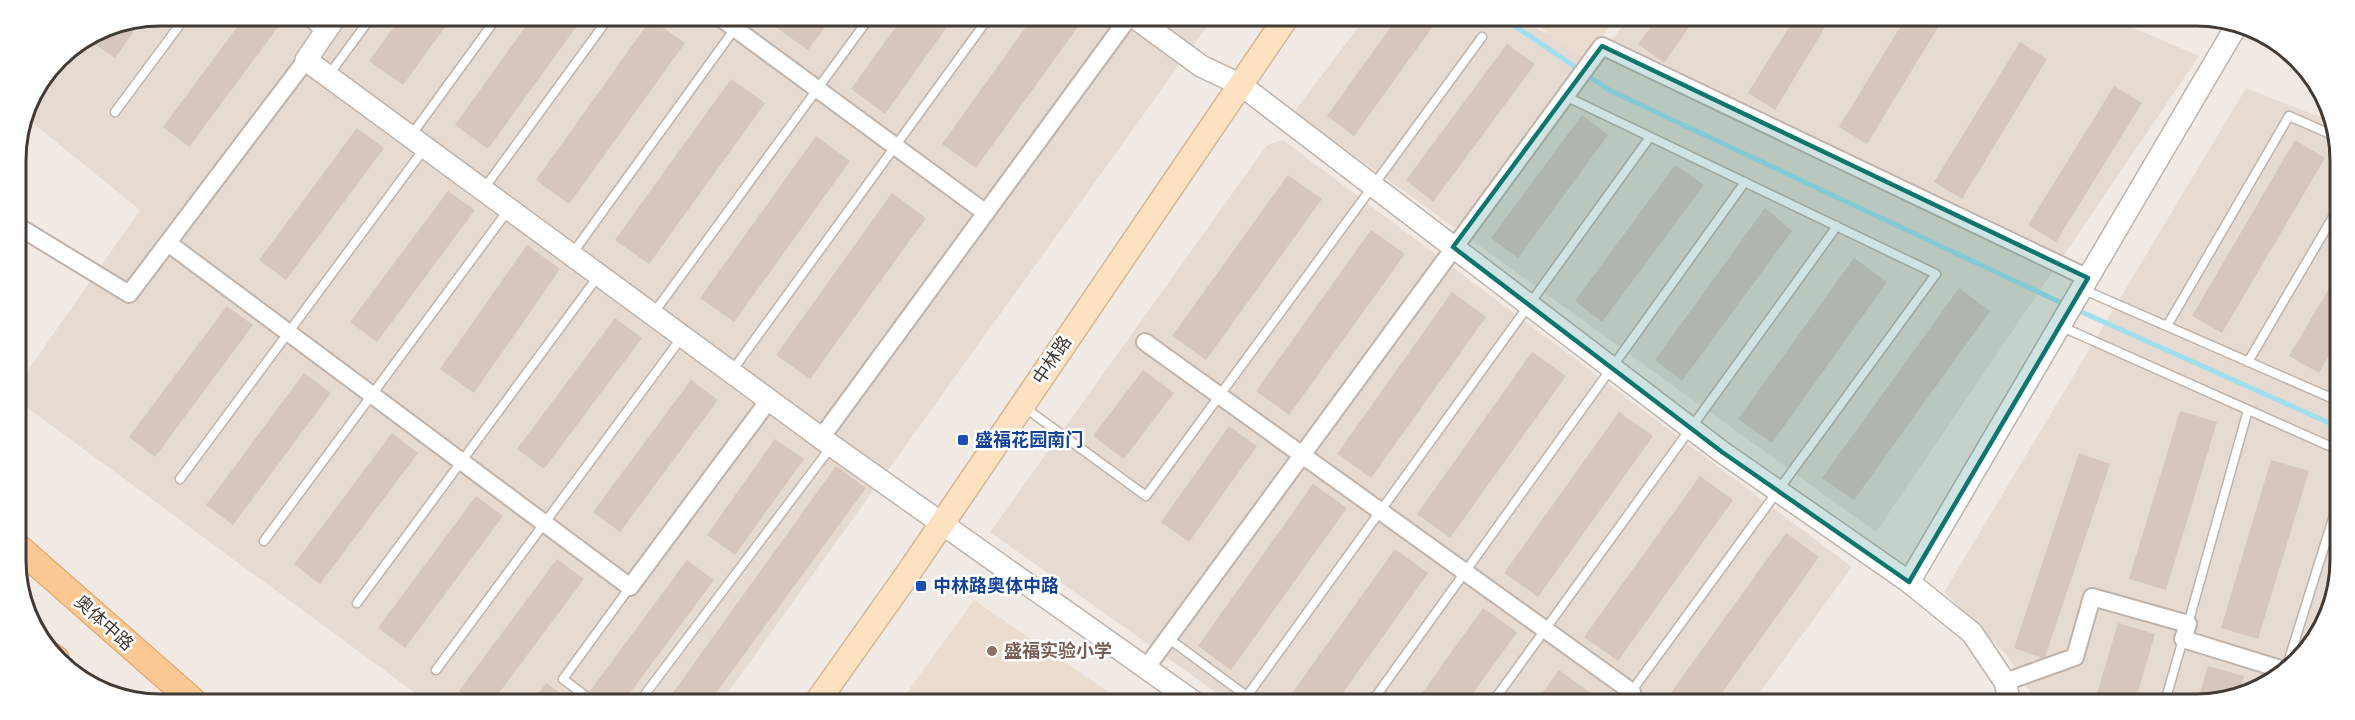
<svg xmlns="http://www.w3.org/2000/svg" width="2355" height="720" font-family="Rubik,'Noto Sans SC',sans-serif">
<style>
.residential{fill:#e5dbd2}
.education{fill:#eadcce}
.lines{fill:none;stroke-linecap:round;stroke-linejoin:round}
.stream{stroke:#a1dfee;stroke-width:5}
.building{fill:#d6c6bd}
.service-casing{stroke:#bfb3aa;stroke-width:11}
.minor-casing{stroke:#bfb3aa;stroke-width:20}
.tertiary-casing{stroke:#bfb3aa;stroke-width:24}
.secondary-casing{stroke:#d4b697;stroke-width:27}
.primary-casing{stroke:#e0a064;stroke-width:28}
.service{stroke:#fff;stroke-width:8}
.minor{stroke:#fff;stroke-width:16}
.tertiary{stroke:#fff;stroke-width:21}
.secondary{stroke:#fde2c2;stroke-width:24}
.primary{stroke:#fbc793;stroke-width:26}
.marked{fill:#0f766e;fill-opacity:0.2;stroke:#0f766e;stroke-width:4.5;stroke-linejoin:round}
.transit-dot{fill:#1a4fb4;stroke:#fff;stroke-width:2}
.education-dot{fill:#8d6e63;stroke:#fff;stroke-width:2}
.labels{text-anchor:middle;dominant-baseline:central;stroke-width:5;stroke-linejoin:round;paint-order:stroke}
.street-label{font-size:18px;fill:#433a34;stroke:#fff}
.transit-label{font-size:18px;font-weight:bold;fill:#164399;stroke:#fff;text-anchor:start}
.education-label{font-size:18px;font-weight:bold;fill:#785e54;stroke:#fff;text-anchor:start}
.rim{fill:none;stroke:#433a34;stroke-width:3}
</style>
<rect width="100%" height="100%" fill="#f1eae4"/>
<!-- residential -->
<path class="residential" d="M159,15L1213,18L722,701H426L17,400V386L140,210L23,115L26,104L58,57L104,26Z
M1365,18H1512L1600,56L1628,19L2115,20L2199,56L1876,532L1294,112Z
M2246,88L2333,122L2337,131L2335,598L2316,641L2284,675L2205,705L2034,704L2032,695L2008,657L1944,592Z
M1283,140L1852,567L1751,704L1231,703L990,532L1267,145Z"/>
<!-- education -->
<path class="education" d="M1527,18L1615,19L1586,60Z
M974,600L1123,702H900Z"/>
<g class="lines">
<!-- stream -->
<path class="stream" d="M1503,18L1609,90L2066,305
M2075,309L2336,426"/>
</g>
<!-- building -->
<path class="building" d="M246,15H287L189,147L163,127Z
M402,16H453L403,85L369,61Z
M533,16H584L488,149L455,125Z
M781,16L794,17H832L808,50L774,26Z
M903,17H954L885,114L851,89Z
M1033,17H1085L976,168L942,144Z
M143,18L115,58L86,38L104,26Z
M1397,18H1439L1354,136L1327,116Z
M651,19L685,43L569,204L536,180Z
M1657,19H1695L1664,63L1638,44Z
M1794,19H1830L1775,110L1748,93Z
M1905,19H1943L1867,144L1839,127Z
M2020,42L2047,59L1962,199L1934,182Z
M1507,44L1535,64L1433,202L1406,180Z
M731,79L765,103L649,264L615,240Z
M2114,86L2142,103L2056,242L2028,225Z
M1582,115L1608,135L1518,258L1491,238Z
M357,128L384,148L286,280L259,260Z
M816,136L850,161L734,322L700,298Z
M2295,140L2325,158L2222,333L2192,316Z
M1675,165L1704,185L1602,322L1575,301Z
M1288,175L1322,199L1206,360L1172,336Z
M448,191L475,210L377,342L350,322Z
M892,193L926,218L810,379L776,355Z
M1765,208L1792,231L1682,381L1655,360Z
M1371,230L1405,254L1289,415L1256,391Z
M527,245L560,269L474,393L440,369Z
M1854,258L1887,282L1772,443L1738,419Z
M2337,275L2336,343L2319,373L2289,356Z
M1959,288L1990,311L1854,500L1822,478Z
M1452,292L1486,317L1371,478L1337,454Z
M227,306L253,325L155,457L129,437Z
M615,318L642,338L544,469L517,449Z
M1532,352L1566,376L1450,538L1417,514Z
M1143,370L1174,393L1124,459L1093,436Z
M304,373L331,393L233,525L206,505Z
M691,380L718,400L620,532L593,512Z
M2180,411L2217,422L2166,590L2129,579Z
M1619,412L1653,436L1538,597L1504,573Z
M1229,426L1257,446L1189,542L1161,522Z
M392,433L418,453L320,584L294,564Z
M775,439L804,459L735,555L707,535Z
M2079,453L2110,464L2045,657L2042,658L2014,648Z
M2271,460L2309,471L2258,639L2221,628Z
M836,466L866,488L710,701H667Z
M1700,476L1733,500L1618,661L1584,637Z
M1313,484L1347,508L1231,670L1198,646Z
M476,496L503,516L405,648L378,628Z
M1786,533L1819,557L1714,704H1683L1670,694Z
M1395,549L1428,573L1336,703H1285Z
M557,559L584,579L493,701H473L459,691Z
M687,560L714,580L624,701H598L590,691Z
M1483,608L1517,632L1466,703H1415Z
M2118,623L2155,634L2134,705L2094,704Z
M2208,666L2244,676L2240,692L2205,705H2196Z
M1559,670L1592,694L1586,703H1535Z
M546,683L572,701H533Z"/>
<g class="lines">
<!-- service casing -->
<g class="service-casing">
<path id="service" d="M328,76L372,16
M1563,95L1936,274L1623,703
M115,112L187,15
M410,137L498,16
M483,190L610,16
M572,254L744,16
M2082,289L2336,400
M653,314L870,17
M2060,326L2336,449
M2167,326L2289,116L2337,137
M2248,362L2337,210
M732,371L989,17
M1024,407L1146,496L1482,37
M180,479L424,149
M264,541L509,209
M357,603L599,275
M2188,624L2248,410
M1168,638L1256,703
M436,670L682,337
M2285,672L2335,512
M1247,696L1650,137
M592,701L563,679L630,587
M640,701L831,447
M1371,703L1745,182
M1492,703L1837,226
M2164,705L2183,639"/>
</g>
<!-- minor casing -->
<g class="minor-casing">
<path id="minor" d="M309,15L325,32
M718,16L986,213
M16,225L129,294L306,60
M168,243L630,587L769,400
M1145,342L1632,692
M821,438L1129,17
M1146,668L1602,46L2088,278
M2005,682L2075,657L2092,597L2188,624L2183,639L2287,671"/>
</g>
<!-- tertiary casing -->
<g class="tertiary-casing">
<path id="tertiary" d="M337,15L306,60L821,438L1194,702
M1134,17L1201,66L1241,85L1722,452L1909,582L1972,633L2005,682L2010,704
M1909,582L2238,23"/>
</g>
<!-- secondary casing -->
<g class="secondary-casing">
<path id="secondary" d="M817,702L907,575L1286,18"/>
</g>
<!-- primary casing -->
<g class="primary-casing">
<path id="primary" d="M17,546L192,700
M50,655L56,659"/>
</g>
<!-- service -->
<use href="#service" class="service"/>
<!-- minor -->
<use href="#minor" class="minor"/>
<!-- tertiary -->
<use href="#tertiary" class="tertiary"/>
<!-- secondary -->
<use href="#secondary" class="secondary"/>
<!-- primary -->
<use href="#primary" class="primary"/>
</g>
<!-- marked area -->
<path class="marked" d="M1602,46L2088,278L1909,582L1722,452L1453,247Z"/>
<!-- markers -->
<g class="transit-dot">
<rect x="957" y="434" width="12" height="12" rx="3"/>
<rect x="915" y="580" width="12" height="12" rx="3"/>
</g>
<circle class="education-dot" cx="992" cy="651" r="6"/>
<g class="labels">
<!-- street labels -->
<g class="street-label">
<text transform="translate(1052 360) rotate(-56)">中林路</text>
<text transform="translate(104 623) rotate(42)">奥体中路</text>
</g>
<!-- transit labels -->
<g class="transit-label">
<text x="975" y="440">盛福花园南门</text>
<text x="933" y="586">中林路奥体中路</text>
</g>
<!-- education labels -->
<g class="education-label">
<text x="1004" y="651">盛福实验小学</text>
</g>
</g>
<!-- crop -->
<path d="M0 0H2355V720H0ZM160 26H2196A134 134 0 0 1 2330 160V560A134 134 0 0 1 2196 694H160A134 134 0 0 1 26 560V160A134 134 0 0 1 160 26Z" fill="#fff" fill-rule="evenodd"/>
<path class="rim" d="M160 26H2196A134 134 0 0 1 2330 160V560A134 134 0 0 1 2196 694H160A134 134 0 0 1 26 560V160A134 134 0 0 1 160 26Z"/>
</svg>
